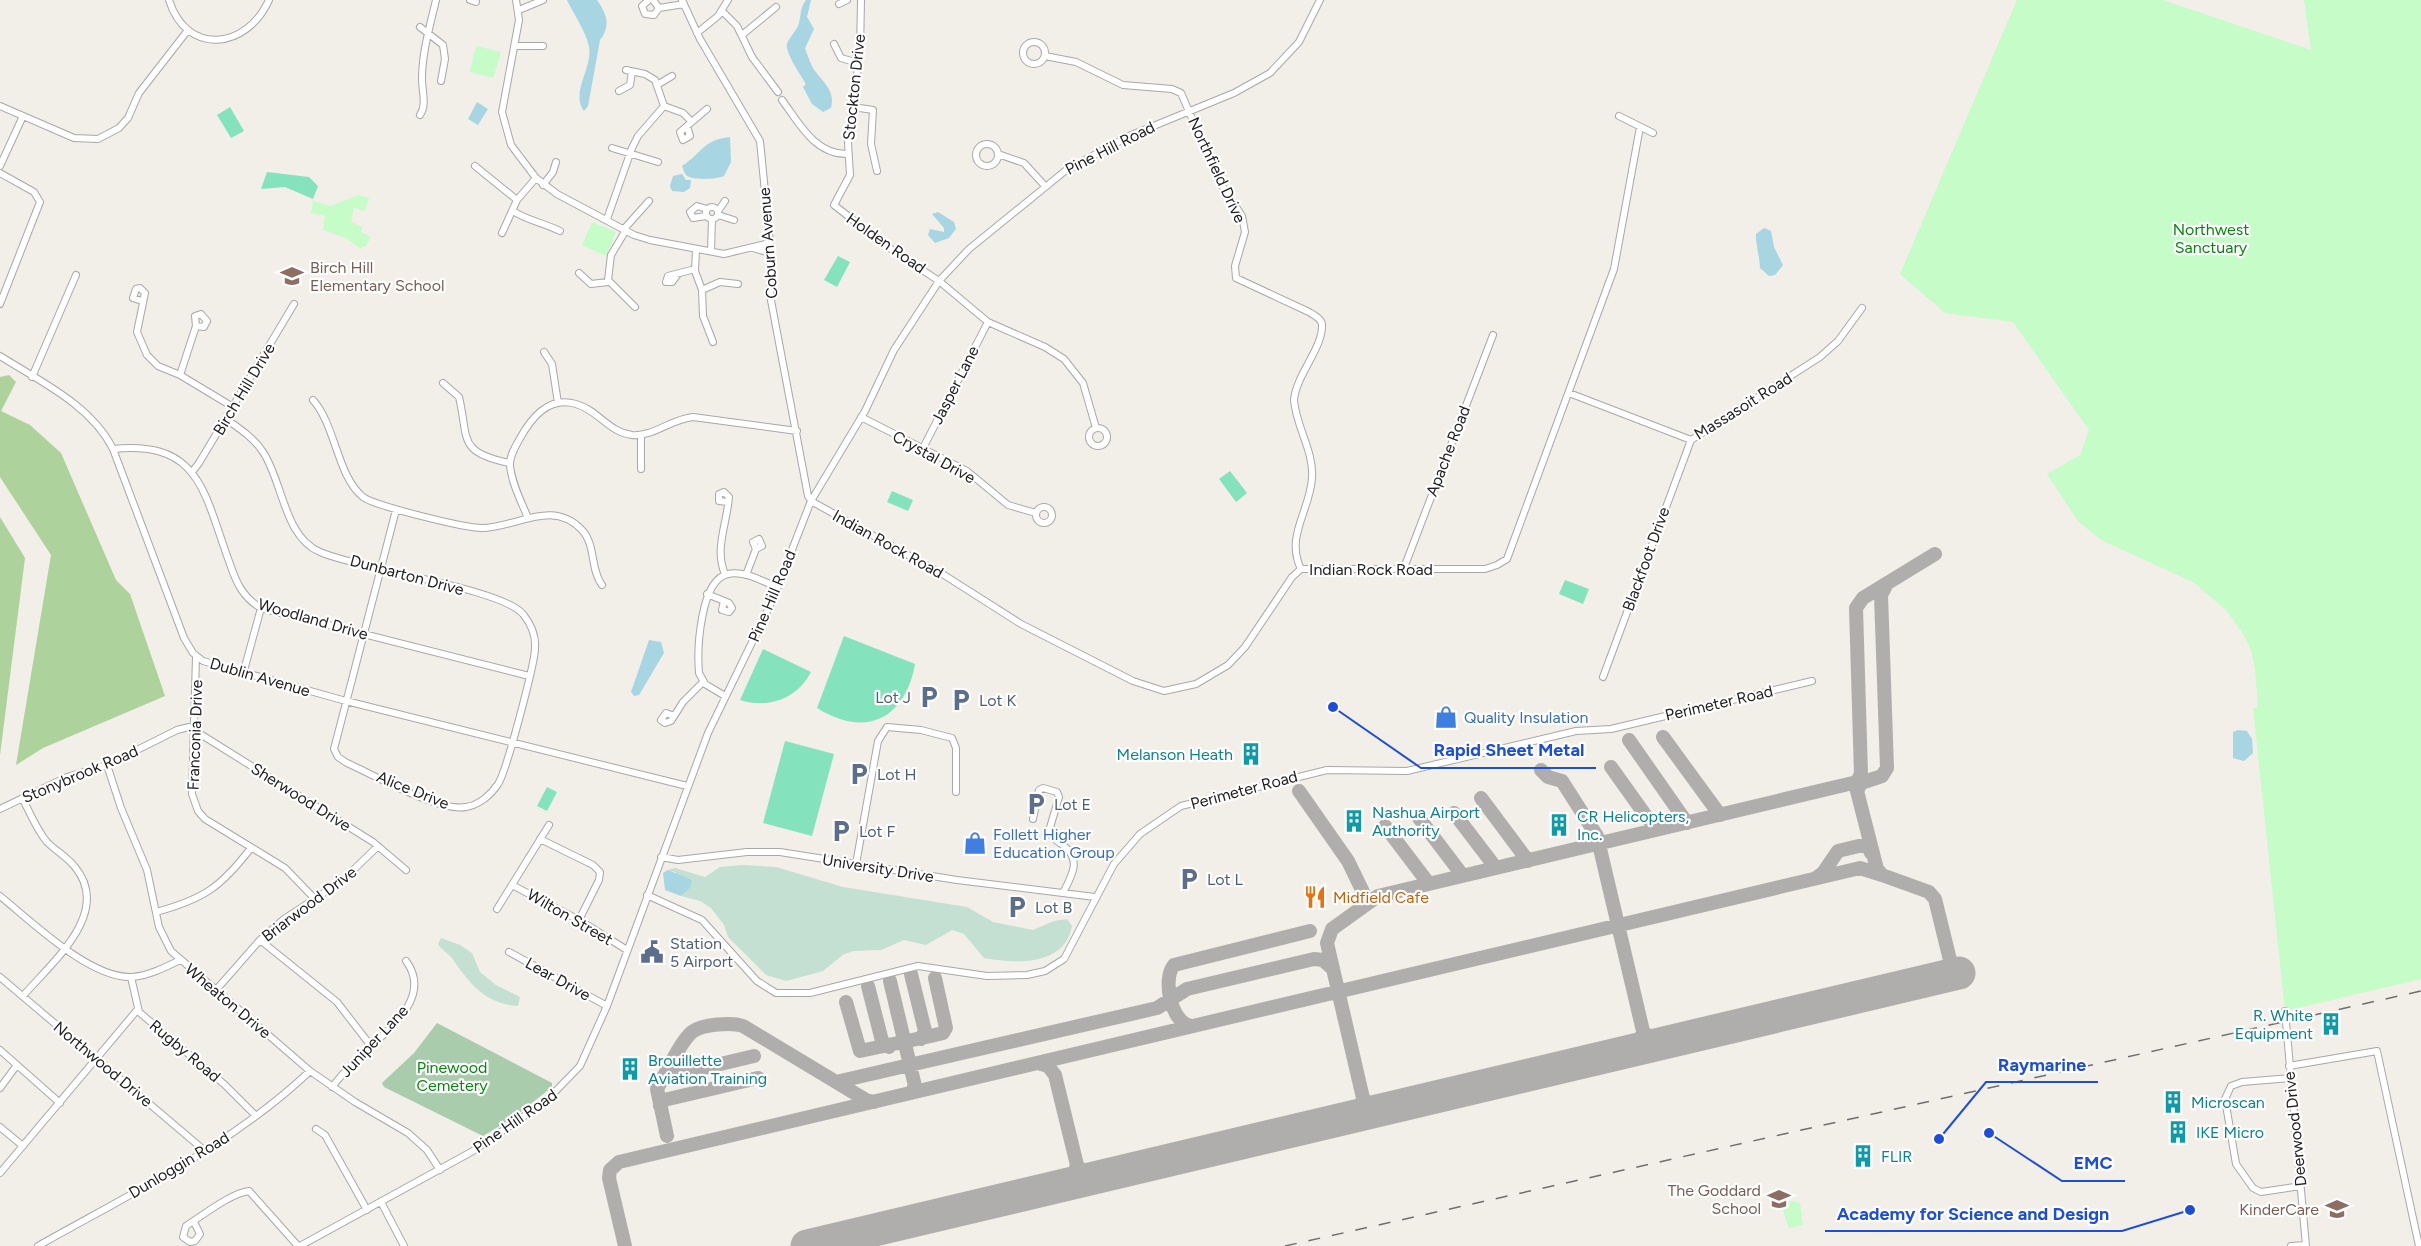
<svg xmlns="http://www.w3.org/2000/svg" width="2421" height="1246" font-family="Figtree,sans-serif">
<style>
.forest{fill:#add29b}
.wetland{fill:#c4e0d3}
.cemetery{fill:#a8ccac}
.park{fill:#c5fcc8}
.pitch{fill:#84e3bc}
.water{fill:#a7d5e1}
.lines{fill:none;stroke-linecap:round;stroke-linejoin:round}
.taxiway{stroke:#b0aeac;stroke-width:14}
.runway{stroke:#b0aeac;stroke-width:33}
.minor-casing{stroke:#a8a8a8;stroke-width:8}
.minor{stroke:#fff;stroke-width:6}
.rail{stroke:#6f6f6f;stroke-width:1.5;stroke-dasharray:12 12;stroke-linecap:butt}
.labels{text-anchor:middle;dominant-baseline:central;stroke-width:4.5;stroke-linejoin:round;paint-order:stroke}
.street-label{font-size:16px;fill:#212121;stroke:#fff}
.park-label{font-size:16px;fill:#07870f;stroke:#fff}
.education-label{font-size:16px;fill:#785e54;stroke:#fff;text-anchor:end}
.service-label{font-size:16px;fill:#4e5e75;stroke:#fff;text-anchor:start}
.shop-label{font-size:16px;fill:#366cbe;stroke:#fff;text-anchor:start}
.culture-label{font-size:16px;fill:#0d838f;stroke:#fff;text-anchor:start}
.food-label{font-size:16px;fill:#c56008;stroke:#fff;text-anchor:start}
.leader{fill:none;stroke:#1d4ed8;stroke-width:2}
.callout-dot{fill:#1d4ed8;stroke:#fff;stroke-width:2}
.callout-label{font-size:18px;text-anchor:middle;font-weight:bold;fill:#1d4ed8;stroke:#fff;stroke-width:4.5;stroke-linejoin:round;paint-order:stroke}
</style>
<rect width="100%" height="100%" fill="#f2eee8"/>
<!-- forest -->
<path class="forest" d="M9,375L16,382L1,411L30,425L61,453L116,580L130,594L165,696L43,748L16,765L51,555L0,477V377Z
M0,517L25,558L0,755Z"/>
<!-- wetland -->
<path class="wetland" d="M741,865L776,867L843,887L967,907L993,922L1033,930L1054,921L1067,919L1072,926C1065,966 1016,964 984,958L964,934L952,930L926,945L904,940L881,950L854,951L844,954L823,971L786,981L766,975L728,937L724,925L711,908L700,901L681,896L690,888L675,872L668,870L675,868L705,877L720,867Z
M441,938L460,945L472,953L480,972L496,985L520,997L518,1006C486,1004 470,984 454,961C450,954 442,951 438,944Z"/>
<!-- cemetery -->
<path class="cemetery" d="M437,1023L552,1083V1087L513,1118L483,1136L384,1087L382,1083L414,1053Z"/>
<!-- park -->
<path class="park" d="M2017,0H2163L2311,50L2304,0H2421V979L2285,1011L2253,708L2258,707L2255,668L2251,651L2244,635L2226,610L2193,582L2101,540L2078,521L2047,474L2080,455L2089,430L2013,322L1945,313L1900,274Z
M476,46L501,52L493,78L470,72Z
M358,195L369,198L365,211L354,208L351,222L362,227L361,232L371,237L365,247L363,246L361,249L346,238L323,230L325,216L311,213L313,201L331,206Z
M592,222L616,232L606,256L582,245Z
M1791,1201L1800,1203L1803,1225L1789,1228L1781,1204Z"/>
<!-- pitch -->
<path class="pitch" d="M230,107L244,131L231,138L217,115Z
M267,172L309,177L318,186L313,199L285,187L261,189Z
M838,256L850,262L837,287L824,280Z
M1230,471L1247,493L1236,502L1219,479Z
M892,491L913,500L908,511L887,502Z
M1565,580L1589,589L1583,604L1559,594Z
M844,636L915,664C905,720 865,738 817,708Z
M763,649L811,672C797,699 768,709 740,700Z
M785,741L834,754L812,836L763,823Z
M547,787L557,792L547,811L537,806Z"/>
<!-- water -->
<path class="water" d="M567,0H597C607,14 611,26 600,40L588,106L584,111C570,92 593,68 589,47C586,31 574,15 567,0Z
M806,0H811L807,17L814,29L805,48C807,54 809,60 812,66C820,81 836,88 831,108L823,112L812,104L803,87L806,84C801,75 785,53 787,44C789,37 797,31 799,23C801,15 800,8 806,0Z
M477,102L488,109L478,125L468,119Z
M730,137L731,162L724,176C718,179 692,181 686,175C684,173 683,168 682,166C703,152 703,140 730,137Z
M682,174L686,180H691L690,188L684,192L672,191L670,186L673,176Z
M938,212L954,222L956,229L949,238L935,243L928,235L930,229L944,232V228L932,214Z
M1764,228L1771,231L1774,247L1783,265L1775,275L1769,276L1760,268C1760,259 1755,240 1756,234Z
M649,640L661,642L664,653L639,695L634,696L631,692Z
M2238,730L2247,731L2252,739L2253,753L2244,761L2233,758V732Z
M668,870L692,880L690,888L681,896L665,890L663,873Z"/>
<g class="lines">
<!-- taxiway -->
<path class="taxiway" d="M1887,584L1881,595L1887,768L1882,776L1861,783L1857,791L1877,869L1882,875L1929,892L1935,899L1950,960L1941,978
M1663,737L1720,815
M1629,740L1687,823
M1611,767L1656,830
M1541,770L1548,777L1562,781L1597,836L1643,1031
M1299,791L1348,861L1364,894
M1481,798L1528,861
M1454,813L1496,868
M1419,818L1463,876
M1385,826L1429,884
M1816,878L1823,873L1838,851L1867,844L1871,853
M911,974L925,1031L921,1039
M890,981L915,1086L911,1093
M868,986L882,1041L889,1047
M846,1002L860,1051L931,1036L943,1033L946,1028L935,978
M1191,1026C1171,1023 1162,979 1174,965L1310,931
M1627,1052L1640,1044L1643,1031L1653,1042H1666
M1038,1063L1048,1066L1055,1075L1077,1165L1072,1179L1058,1186
M662,1081L670,1076L754,1056
M836,1082L1157,1008L1187,989L1314,959L1323,960L1333,969
M1363,1098L1371,1107L1387,1109
M660,1106L664,1100L758,1078
M1351,1117L1361,1109L1363,1098L1327,943L1332,929L1378,896L1857,782L1861,774L1856,608L1863,598L1935,554
M667,1136L657,1089C665,1075 680,1042 692,1032C702,1024 732,1022 743,1026L866,1100L874,1102
M1077,1165L1083,1173L1099,1177
M625,1246L609,1178L610,1170L619,1162L1860,868L1882,875"/>
<!-- runway -->
<path class="runway" d="M807,1246L1959,973"/>
<!-- minor casing -->
<g class="minor-casing">
<path id="minor" d="M169,0C187,57 247,49 269,0
M470,0L476,2
M516,0L519,20L502,112L511,145L536,178L557,194L634,235L650,240L724,254L770,243
M649,0L642,6L645,14L654,15L659,8
M653,0L659,8
M682,0L700,39L760,141L770,243V295L808,496L811,501L944,575L1021,624L1133,681L1164,691L1196,684L1228,665L1245,647L1292,577L1301,569H1485L1497,565L1507,559L1614,269L1640,127
M861,0L860,52L848,143L850,175L834,205L885,245L939,281L988,322L1045,347L1064,359L1083,383L1096,428
M839,4L847,0
M659,8L684,4
M519,10L543,0
M722,11L737,26L752,57L778,92
M420,27L443,45L445,59L441,81
M697,33L718,16L728,0
M742,35L776,7
M1023 53a11 11 0 1 1 22 0a11 11 0 1 1-22 0Z
M834,44L841,58L858,63
M515,46H543
M1045,56L1076,62L1123,85L1172,89L1181,93L1219,181L1242,216L1245,232L1235,266L1236,278L1309,312C1314,315 1322,319 1322,325C1323,348 1296,375 1294,400C1296,427 1314,451 1312,478C1310,511 1285,536 1301,569
M626,70L645,74L655,80L664,106L683,113L691,121
M657,85L672,76
M619,91L630,85L632,72
M782,100C799,123 815,155 848,154
M0,106L74,138L98,139L119,128L128,118L139,93L188,30
M853,107L873,110L871,144L877,171
M420,115C427,105 422,91 422,79C422,52 430,26 436,0
M1619,116L1653,133
M687,126L690,136L683,140L680,132L707,109
M976 155a11 11 0 1 1 22 0a11 11 0 1 1-22 0Z
M612,148L658,162
M998,154L1024,163L1045,186
M0,166L23,116
M475,166L517,200
M0,173L34,192L40,202L0,304
M543,185L553,172L556,162
M706 213a6 6 0 1 1 12 0a6 6 0 1 1-12 0Z
M513,211C526,220 544,223 560,231
M718,211L725,201
M718,215L734,220
M706,216L693,218L690,212L697,206L707,209
M607,219L632,148L638,136L664,106
M624,229L649,201
M626,230L611,255L608,280L635,307
M502,233L517,200L536,178
M753,248L770,253
M696,250L695,271L702,290L703,316L713,342
M711,251L712,219
M579,273L591,284L608,282
M678,274L672,282H666L668,276L695,269
M702,290L720,282L738,284
M142,301L133,298L136,289L140,288L145,293L137,332L147,355L158,366L180,375L233,407
M544,352L552,364L558,403
M0,356C41,382 91,405 113,449L184,638L193,653L203,661L346,701L687,786
M180,375L196,326L204,327L207,321L201,314L195,316L196,326
M32,377L76,275
M443,383L459,397C469,439 457,452 509,463
M1569,393L1691,440L1820,357L1838,341L1862,308
M313,400C336,426 337,476 363,497C375,506 465,528 482,528C516,528 552,498 582,530C596,545 590,569 602,585
M861,417L967,471L1008,505L1036,513
M226,419C240,429 254,438 263,452C283,482 284,537 320,552C361,570 501,588 523,614C531,624 536,636 535,648C535,663 506,773 498,784C491,795 479,805 466,807C439,812 374,775 347,763L338,757L334,749L396,510
M1089 437a9 9 0 1 1 18 0a9 9 0 1 1-18 0Z
M641,435V469
M923,448L988,322
M113,449C202,440 204,495 230,564C236,582 243,598 261,608L529,676
M192,472L199,463L294,304
M1036 515a8 8 0 1 1 16 0a8 8 0 1 1-16 0Z
M528,518C521,501 512,484 510,466C509,457 515,447 519,440C531,418 548,396 576,404C598,410 608,432 632,435C653,437 671,419 693,417L797,431
M1404,568L1493,335
M725,574C714,549 727,524 729,497L724,492L719,494V501L728,502
M746,575L756,549L762,546L759,539L753,542L756,549
M707,594L729,603L732,608L729,612L722,610L724,601
M196,657L192,794L198,811L205,819L285,868L314,898
M243,674L261,608
M1603,677L1691,440
M725,696L705,684L699,673C697,649 700,580 728,574C744,570 763,582 778,587
M674,716L666,713L661,720L665,723L671,721L683,702L703,682
M107,765L121,808L147,870L159,927L171,951L310,1071L355,1102L408,1133L427,1150L440,1170
M22,798C30,812 36,829 47,842C56,851 67,857 75,867C113,913 51,963 23,996
M0,809L67,777L107,765L177,730L189,727L373,842L406,870
M1033,819L1039,790L1043,788L1057,792L1059,797L1049,831C1052,838 1057,841 1063,845C1082,860 1072,875 1063,893
M540,839L593,865L600,872L599,880L579,920
M661,857L678,860L747,852H780L957,880L1095,897
M856,864L878,741L887,727L921,730L952,738L956,748V792
M512,885L579,920L627,950
M647,895L702,920L757,981L776,993H810L918,966L987,976L1027,975L1045,971L1064,959L1114,864L1140,834L1181,806L1327,770L1407,771L1576,731L1611,729L1812,681
M0,896C31,921 90,979 132,977C148,976 166,967 180,960
M497,909L549,825
M156,912C204,899 221,887 251,848
M260,940L337,1002L371,1046
M509,952L607,1006
M0,977L205,1151
M131,977L139,1012L225,1085L256,1116
M216,990L260,940L284,919L342,881L378,846
M2285,1011L2306,1246
M0,1050L60,1103
M2289,1066L2377,1051L2419,1246
M2290,1078L2242,1082L2231,1086L2225,1099L2236,1164L2253,1188L2261,1192L2301,1186
M332,1087C339,1078 346,1070 354,1062C378,1037 436,1001 406,961
M0,1088L17,1065
M0,1127L23,1146
M316,1129L325,1135L367,1210
M0,1173L138,1009
M381,1202L404,1246
M194,1222L200,1234L195,1241L190,1242L183,1237L186,1226C202,1216 231,1193 249,1191L298,1246
M38,1246C132,1193 232,1145 310,1071
M300,1246L473,1151L546,1101L580,1066L607,1006L708,733L772,601L811,501L865,411L894,350L939,281L969,249L1065,171L1129,136L1234,93L1270,73L1299,42L1320,0
M2291,1246L2306,1245"/>
</g>
<!-- minor -->
<use href="#minor" class="minor"/>
<!-- rail -->
<path class="rail" d="M1285,1246L2421,991"/>
</g>
<!-- icons -->
<defs>
<g id="school-bare" transform="scale(1.8)"><path d="M0-5L7-2L0 1L-7-2ZM-4 1L0 2.5L4 1V4Q0 6-4 4Z" fill="#8d6e63" stroke="#fff" stroke-width="2.5" paint-order="stroke"/></g>
<g id="parking-bare" transform="scale(1.8)"><path d="M-3.5-5.5H1a3.5 3.5 0 0 1 0 7H-1V5.5H-3.5ZM-1-3.4V-.6H.8a1.4 1.4 0 0 0 0-2.8Z" fill="#5c6f8a" stroke="#fff" stroke-width="2.5" paint-order="stroke"/></g>
<g id="shop-bare" transform="scale(1.8)"><path d="M-5-2.5h2.3a2.7 3.5 0 0 1 5.4 0H5L5.5 6h-11ZM-1.5-2.5h3a1.5 2.3 0 0 0-3 0Z" fill="#3f7fe0" stroke="#fff" stroke-width="2.5" paint-order="stroke"/></g>
<g id="building-bare" transform="scale(1.8)"><path d="M-4-6H4V6H1V3H-1V6H-4ZM-2.5-4.3h1.7v1.8h-1.7ZM.8-4.3h1.7v1.8H.8ZM-2.5-1h1.7V.8h-1.7ZM.8-1h1.7V.8H.8Z" fill="#0f9aa8" stroke="#fff" stroke-width="2.5" paint-order="stroke"/></g>
<g id="restaurant-bare" transform="scale(1.8)"><path d="M-5-6h1v4h1v-4h1v4h1v-4h1v5L-1.5 .5V6h-2V.5L-5-1ZM5-6V6H3V1.5H1.5Q1.5-4 5-6Z" fill="#e8710a" stroke="#fff" stroke-width="2.5" paint-order="stroke"/></g>
<g id="civic-bare" transform="scale(1.8)"><path d="M-.6-6.5H3V-4.5H.6V-3L4-1V1h2V6H-6V1h2V-1L-.6-3ZM-1.2 2.5V6h2.4V2.5Z" fill="#5c6f8a" stroke="#fff" stroke-width="2.5" paint-order="stroke"/></g>
</defs>
<g fill-rule="evenodd">
<use href="#school-bare" x="292" y="276"/>
<use href="#parking-bare" x="929" y="697"/>
<use href="#parking-bare" x="961" y="700"/>
<use href="#shop-bare" x="1446" y="717"/>
<use href="#building-bare" x="1251" y="754"/>
<use href="#parking-bare" x="859" y="774"/>
<use href="#parking-bare" x="1036" y="804"/>
<use href="#building-bare" x="1354" y="821"/>
<use href="#building-bare" x="1559" y="825"/>
<use href="#parking-bare" x="841" y="831"/>
<use href="#shop-bare" x="975" y="843"/>
<use href="#parking-bare" x="1189" y="879"/>
<use href="#restaurant-bare" x="1315" y="897"/>
<use href="#parking-bare" x="1017" y="907"/>
<use href="#civic-bare" x="652" y="952"/>
<use href="#building-bare" x="2331" y="1024"/>
<use href="#building-bare" x="630" y="1069"/>
<use href="#building-bare" x="2173" y="1102"/>
<use href="#building-bare" x="2178" y="1132"/>
<use href="#building-bare" x="1863" y="1156"/>
<use href="#school-bare" x="1779" y="1199"/>
<use href="#school-bare" x="2337" y="1209"/>
</g>
<g class="labels">
<!-- street labels -->
<g class="street-label">
<text transform="translate(854 87) rotate(-84)">Stockton Drive</text>
<text transform="translate(1110 148) rotate(-27)">Pine Hill Road</text>
<text transform="translate(1217 170) rotate(65)">Northfield Drive</text>
<text transform="translate(768 243) rotate(-94)">Coburn Avenue</text>
<text transform="translate(886 243) rotate(35)">Holden Road</text>
<text transform="translate(955 385) rotate(-63)">Jasper Lane</text>
<text transform="translate(244 389) rotate(-59)">Birch Hill Drive</text>
<text transform="translate(1743 406) rotate(-32)">Massasoit Road</text>
<text transform="translate(1448 451) rotate(-69)">Apache Road</text>
<text transform="translate(934 457) rotate(29)">Crystal Drive</text>
<text transform="translate(888 544) rotate(29)">Indian Rock Road</text>
<text transform="translate(1646 559) rotate(-70)">Blackfoot Drive</text>
<text x="1371" y="569">Indian Rock Road</text>
<text transform="translate(407 575) rotate(15)">Dunbarton Drive</text>
<text transform="translate(772 596) rotate(-67)">Pine Hill Road</text>
<text transform="translate(313 619) rotate(16)">Woodland Drive</text>
<text transform="translate(260 677) rotate(16)">Dublin Avenue</text>
<text transform="translate(1719 703) rotate(-13)">Perimeter Road</text>
<text transform="translate(195 735) rotate(-88)">Franconia Drive</text>
<text transform="translate(80 774) rotate(-23)">Stonybrook Road</text>
<text transform="translate(413 790) rotate(22)">Alice Drive</text>
<text transform="translate(1244 790) rotate(-15)">Perimeter Road</text>
<text transform="translate(301 797) rotate(32)">Sherwood Drive</text>
<text transform="translate(878 868) rotate(9)">University Drive</text>
<text transform="translate(309 904) rotate(-37)">Briarwood Drive</text>
<text transform="translate(570 917) rotate(30)">Wilton Street</text>
<text transform="translate(558 979) rotate(29)">Lear Drive</text>
<text transform="translate(228 1001) rotate(40)">Wheaton Drive</text>
<text transform="translate(374 1041) rotate(-47)">Juniper Lane</text>
<text transform="translate(185 1051) rotate(40)">Rugby Road</text>
<text transform="translate(103 1064) rotate(40)">Northwood Drive</text>
<text transform="translate(515 1121) rotate(-35)">Pine Hill Road</text>
<text transform="translate(2295 1129) rotate(-96)">Deerwood Drive</text>
<text transform="translate(179 1165) rotate(-31)">Dunloggin Road</text>
</g>
<!-- park labels -->
<g class="park-label">
<text x="2211" y="229">Northwest<tspan x="2211" dy="18">Sanctuary</tspan></text>
<text x="452" y="1067">Pinewood<tspan x="452" dy="18">Cemetery</tspan></text>
</g>
<!-- education labels -->
<g class="education-label">
<text x="310" y="267" text-anchor="start">Birch Hill<tspan x="310" dy="18">Elementary School</tspan></text>
<text x="1761" y="1190">The Goddard<tspan x="1761" dy="18">School</tspan></text>
<text x="2319" y="1209">KinderCare</text>
</g>
<!-- service labels -->
<g class="service-label">
<text x="911" y="697" text-anchor="end">Lot J</text>
<text x="979" y="700">Lot K</text>
<text x="877" y="774">Lot H</text>
<text x="1054" y="804">Lot E</text>
<text x="859" y="831">Lot F</text>
<text x="1207" y="879">Lot L</text>
<text x="1035" y="907">Lot B</text>
<text x="670" y="943">Station<tspan x="670" dy="18">5 Airport</tspan></text>
</g>
<!-- shop labels -->
<g class="shop-label">
<text x="1464" y="717">Quality Insulation</text>
<text x="993" y="834">Follett Higher<tspan x="993" dy="18">Education Group</tspan></text>
</g>
<!-- culture labels -->
<g class="culture-label">
<text x="1233" y="754" text-anchor="end">Melanson Heath</text>
<text x="1372" y="812">Nashua Airport<tspan x="1372" dy="18">Authority</tspan></text>
<text x="1577" y="816">CR Helicopters,<tspan x="1577" dy="18">Inc.</tspan></text>
<text x="2313" y="1015" text-anchor="end">R. White<tspan x="2313" dy="18">Equipment</tspan></text>
<text x="648" y="1060">Brouillette<tspan x="648" dy="18">Aviation Training</tspan></text>
<text x="2191" y="1102">Microscan</text>
<text x="2196" y="1132">IKE Micro</text>
<text x="1881" y="1156">FLIR</text>
</g>
<!-- food labels -->
<g class="food-label">
<text x="1333" y="897">Midfield Cafe</text>
</g>
</g>
<!-- callouts -->
<path class="leader" d="M1333 707L1421 768H1596M1939 1139L1986 1082H2098M1989 1133L2062 1181H2125M2190 1210L2122 1231H1825"/>
<g class="callout-dot">
<circle cx="1333" cy="707" r="6"/>
<circle cx="1939" cy="1139" r="6"/>
<circle cx="1989" cy="1133" r="6"/>
<circle cx="2190" cy="1210" r="6"/>
</g>
<g class="callout-label">
<text x="1509" y="756">Rapid Sheet Metal</text>
<text x="2042" y="1071">Raymarine</text>
<text x="2093" y="1169">EMC</text>
<text x="1973" y="1220">Academy for Science and Design</text>
</g>
</svg>
